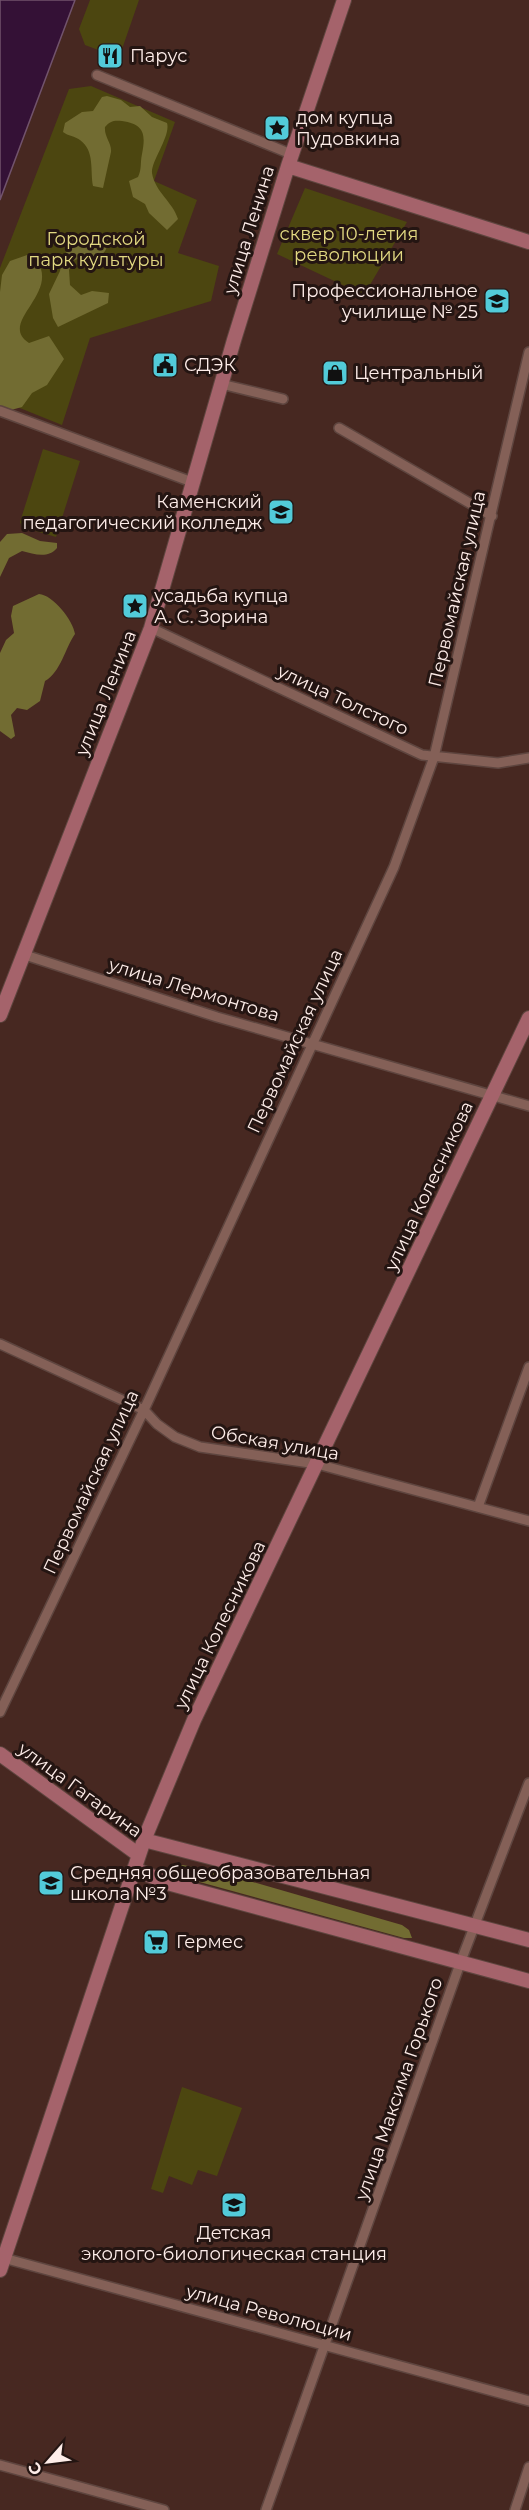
<svg xmlns="http://www.w3.org/2000/svg" width="529" height="2510" font-family="Montserrat,sans-serif">
<style>
.green{fill:#4c4610}
.forest{fill:#726c32}
.water{fill:#341136;stroke:#71536c;stroke-width:1.5}
.lines{fill:none;stroke-linecap:round;stroke-linejoin:round}
.street-casing{stroke:#5e453f;stroke-width:12}
.secondary-casing{stroke:#5e453f;stroke-width:16}
.street{stroke:#846057;stroke-width:9}
.secondary{stroke:#a5636b;stroke-width:14}
.labels{text-anchor:middle;dominant-baseline:central;stroke-width:6;stroke-linejoin:round;paint-order:stroke}
.poi-label{font-size:18px;fill:#feede9;stroke:#241512;text-anchor:start}
.street-label{font-size:18px;fill:#feede9;stroke:#241512}
.park-label{font-size:18px;fill:#e2d982;stroke:#241512}
</style>
<rect width="100%" height="100%" fill="#472821"/>
<!-- green -->
<path class="green" d="M90,0H139L121,52L103,45L101,51L85,45L79,29Z
M91,86L175,122L154,181L197,200L178,253L219,266L211,301L90,338L62,425L0,400V268L69,89Z
M305,188L407,222L364,295L277,254Z
M43,449L80,461L56,537L22,527L20,522Z
M182,2087L242,2108L217,2176L198,2170L192,2185L169,2176L163,2193L151,2189Z"/>
<!-- forest -->
<path class="forest" d="M107,96L121,100L130,107L140,106L152,117L167,123C171,136 151,161 152,173C155,192 173,202 178,219L167,230L149,213L145,204L133,197L129,181L138,177C142,169 140,163 142,154C146,134 144,124 122,121C114,120 110,121 105,127C104,137 112,143 111,152L103,188L93,186C90,170 95,151 80,140C75,136 68,136 63,132L65,123L82,112L93,111L102,97Z
M86,237L101,239L106,242C111,261 82,255 73,261L69,270L70,285L81,295L92,291L109,293L108,303L58,327L53,318L49,294L60,271L63,255Z
M30,254C34,259 40,264 41,269C50,299 0,324 29,343L49,336L64,359L47,385L32,393L22,407L0,413V292L2,275L10,261Z
M22,533L40,541L57,543V548C48,559 34,554 22,551L9,558L0,577V542L7,534Z
M39,594C53,595 73,620 75,634C65,648 61,672 45,681L40,701L27,710L17,708L11,715L15,736L11,739L0,731V653L6,640L14,633L11,616L13,606Z
M183,1865L218,1872L402,1925L409,1930L412,1938H404L185,1878L175,1872L174,1868Z"/>
<!-- water -->
<path class="water" d="M0,0H75L0,200Z"/>
<g class="lines">
<!-- street casing -->
<g class="street-casing">
<path id="street" d="M97,75L291,154
M221,384L283,399
M0,411L192,482
M339,428L492,516
M151,628L422,755L498,763L529,758
M22,954L217,1017L529,1106
M0,1344L144,1410L157,1424L175,1437L200,1447L317,1464L529,1521
M478,1507L529,1367
M0,1712L144,1410L394,867L434,757L529,352
M0,2257L529,2401
M0,2465L164,2510
M266,2510L461,1961L529,1783
M515,2510L529,2467"/>
</g>
<!-- secondary casing -->
<g class="secondary-casing">
<path id="secondary" d="M288,166L529,242
M0,1015L151,628L234,340L288,166L344,0
M0,1754L139,1855
M144,1840L529,1940
M134,1869L171,1884L529,1981
M0,2270L144,1840L194,1720L529,1018"/>
</g>
<!-- street -->
<use href="#street" class="street"/>
<!-- secondary -->
<use href="#secondary" class="secondary"/>
</g>
<!-- icons -->
<defs>
<g id="restaurant-square" transform="scale(1.35)"><rect x="-9" y="-9" width="18" height="18" rx="4" fill="#52cbd9" stroke="#241512"/><path d="M-5-6h1v4h1v-4h1v4h1v-4h1v5L-1.5 .5V6h-2V.5L-5-1ZM5-6V6H3V1.5H1.5Q1.5-4 5-6Z" fill="#111"/></g>
<g id="sight-square" transform="scale(1.35)"><rect x="-9" y="-9" width="18" height="18" rx="4" fill="#52cbd9" stroke="#241512"/><path d="M0-6L1.8-2.2L6-1.7L2.9 1.2L3.7 5.4L0 3.3L-3.7 5.4L-2.9 1.2L-6-1.7L-1.8-2.2Z" fill="#111"/></g>
<g id="university-square" transform="scale(1.35)"><rect x="-9" y="-9" width="18" height="18" rx="4" fill="#52cbd9" stroke="#241512"/><path d="M0-5L7-2L0 1L-7-2ZM-4 1L0 2.5L4 1V4Q0 6-4 4Z" fill="#111"/></g>
<g id="civic-square" transform="scale(1.35)"><rect x="-9" y="-9" width="18" height="18" rx="4" fill="#52cbd9" stroke="#241512"/><path d="M-.6-6.5H3V-4.5H.6V-3L4-1V1h2V6H-6V1h2V-1L-.6-3ZM-1.2 2.5V6h2.4V2.5Z" fill="#111"/></g>
<g id="shop-square" transform="scale(1.35)"><rect x="-9" y="-9" width="18" height="18" rx="4" fill="#52cbd9" stroke="#241512"/><path d="M-5-2.5h2.3a2.7 3.5 0 0 1 5.4 0H5L5.5 6h-11ZM-1.5-2.5h3a1.5 2.3 0 0 0-3 0Z" fill="#111"/></g>
<g id="school-square" transform="scale(1.35)"><rect x="-9" y="-9" width="18" height="18" rx="4" fill="#52cbd9" stroke="#241512"/><path d="M0-5L7-2L0 1L-7-2ZM-4 1L0 2.5L4 1V4Q0 6-4 4Z" fill="#111"/></g>
<g id="supermarket-square" transform="scale(1.35)"><rect x="-9" y="-9" width="18" height="18" rx="4" fill="#52cbd9" stroke="#241512"/><path d="M-6-5.5h2.5l.6 2H6L4.5 2H-2.5L-4.4-4H-6ZM-1.5 3.2a1.3 1.3 0 1 0 .1 0ZM3 3.2a1.3 1.3 0 1 0 .1 0Z" fill="#111"/></g>
</defs>
<g fill-rule="evenodd">
<use href="#restaurant-square" x="110" y="56"/>
<use href="#sight-square" x="277" y="128"/>
<use href="#university-square" x="497" y="301"/>
<use href="#civic-square" x="165" y="365"/>
<use href="#shop-square" x="335" y="373"/>
<use href="#university-square" x="281" y="512"/>
<use href="#sight-square" x="135" y="606"/>
<use href="#school-square" x="51" y="1883"/>
<use href="#supermarket-square" x="156" y="1942"/>
<use href="#school-square" x="234" y="2205"/>
</g>
<g class="labels">
<!-- poi labels -->
<g class="poi-label">
<text x="130" y="56">Парус</text>
<text x="296" y="118">дом купца<tspan x="296" dy="21">Пудовкина</tspan></text>
<text x="478" y="291" text-anchor="end">Профессиональное<tspan x="478" dy="21">училище № 25</tspan></text>
<text x="184" y="365">СДЭК</text>
<text x="354" y="373">Центральный</text>
<text x="262" y="502" text-anchor="end">Каменский<tspan x="262" dy="21">педагогический колледж</tspan></text>
<text x="154" y="596">усадьба купца<tspan x="154" dy="21">А. С. Зорина</tspan></text>
<text x="70" y="1873">Средняя общеобразовательная<tspan x="70" dy="21">школа №3</tspan></text>
<text x="176" y="1942">Гермес</text>
<text x="234" y="2233" text-anchor="middle">Детская<tspan x="234" dy="21">эколого-биологическая станция</tspan></text>
</g>
<!-- street labels -->
<g class="street-label">
<text transform="translate(249 230) rotate(-73)">улица Ленина</text>
<text transform="translate(457 589) rotate(-77)">Первомайская улица</text>
<text transform="translate(106 693) rotate(-68)">улица Ленина</text>
<text transform="translate(343 700) rotate(25)">улица Толстого</text>
<text transform="translate(194 990) rotate(17)">улица Лермонтова</text>
<text transform="translate(295 1041) rotate(-65)">Первомайская улица</text>
<text transform="translate(429 1186) rotate(-65)">улица Колесникова</text>
<text transform="translate(275 1443) rotate(10)">Обская улица</text>
<text transform="translate(91 1482) rotate(-65)">Первомайская улица</text>
<text transform="translate(220 1625) rotate(-64)">улица Колесникова</text>
<text transform="translate(80 1790) rotate(36)">улица Гагарина</text>
<text transform="translate(399 2089) rotate(-71)">улица Максима Горького</text>
<text transform="translate(269 2313) rotate(15)">улица Революции</text>
</g>
<!-- park labels -->
<g class="park-label">
<text x="349" y="234">сквер 10-летия<tspan x="349" dy="21">революции</tspan></text>
<text x="96" y="239">Городской<tspan x="96" dy="21">парк культуры</tspan></text>
</g>
</g>
<!-- north arrow -->
<g transform="translate(48 2462) rotate(242)" stroke="#241512" stroke-width="4.5" paint-order="stroke">
<path d="M0-4.5L10 22L0 15L-10 22Z" fill="#feede9"/>
<text y="-9" font-size="16" font-weight="bold" text-anchor="middle" fill="#feede9">С</text>
</g>
</svg>
